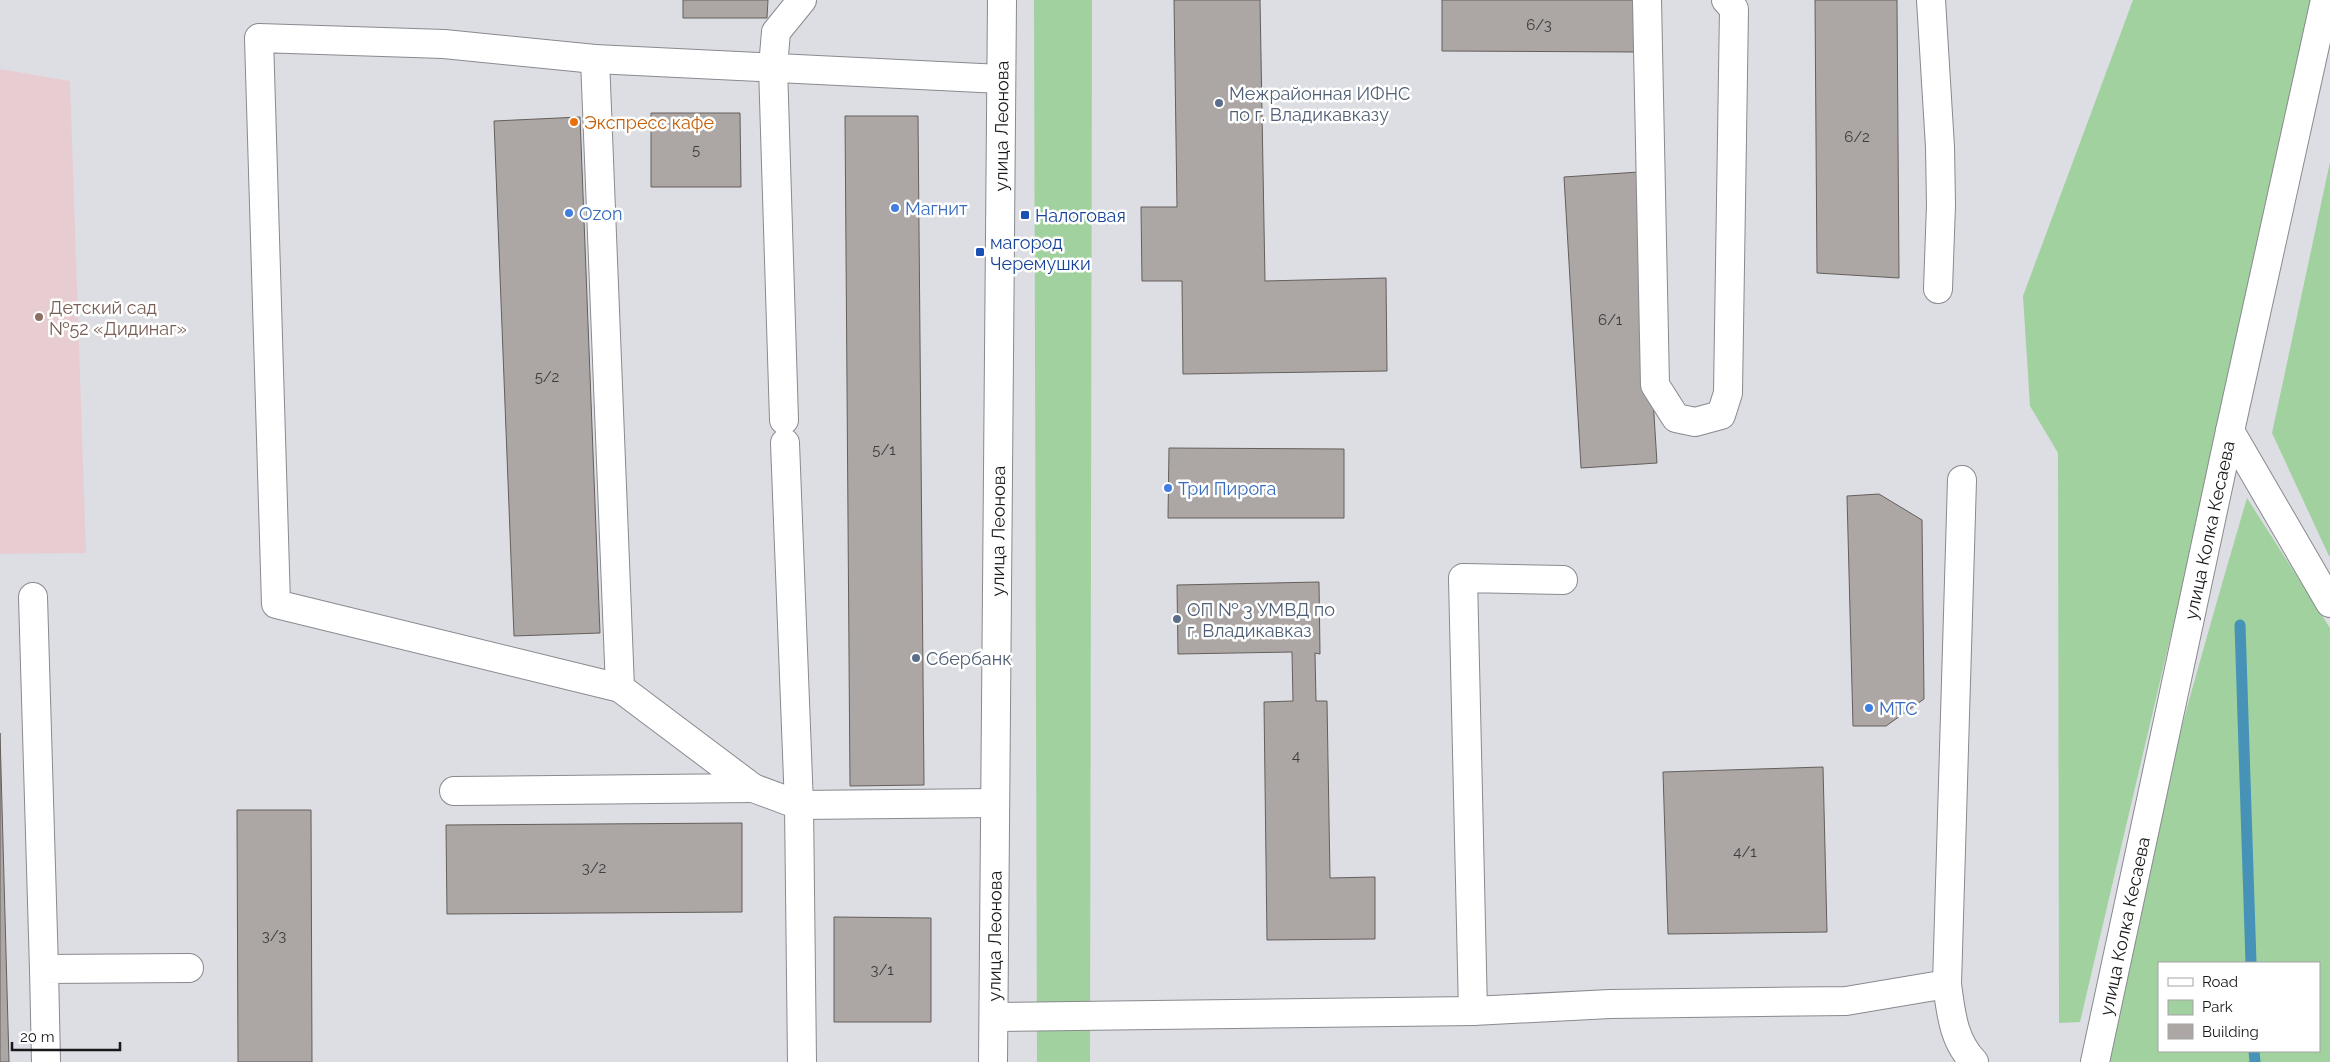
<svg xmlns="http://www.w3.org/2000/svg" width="2330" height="1062" font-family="Raleway,sans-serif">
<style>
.education{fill:#e7cdd1}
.green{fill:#a1d19e;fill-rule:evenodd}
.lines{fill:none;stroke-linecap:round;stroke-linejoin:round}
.stream{stroke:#4693b7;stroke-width:11}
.building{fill:#aca6a4;stroke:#645f5c}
.minor-casing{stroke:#888a8f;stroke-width:30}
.minor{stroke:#fff;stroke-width:28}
.service-dot{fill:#5c6f8a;stroke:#fff;stroke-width:2}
.food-dot{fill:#e8710a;stroke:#fff;stroke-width:2}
.shop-dot{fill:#3f7fe0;stroke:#fff;stroke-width:2}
.transit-dot{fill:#1a4fb4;stroke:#fff;stroke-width:2}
.education-dot{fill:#8d6e63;stroke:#fff;stroke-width:2}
.labels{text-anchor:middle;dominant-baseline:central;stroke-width:5;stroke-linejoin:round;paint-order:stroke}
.number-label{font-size:15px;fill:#3e3c3d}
.service-label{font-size:18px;fill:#4e5e75;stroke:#fff;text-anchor:start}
.food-label{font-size:18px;fill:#c56008;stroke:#fff;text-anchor:start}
.street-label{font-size:18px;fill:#19191b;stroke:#fff}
.shop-label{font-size:18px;fill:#366cbe;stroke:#fff;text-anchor:start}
.transit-label{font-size:18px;fill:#164399;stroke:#fff;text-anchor:start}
.education-label{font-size:18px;fill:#785e54;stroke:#fff;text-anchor:start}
</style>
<rect width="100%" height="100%" fill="#dcdee3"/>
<!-- education -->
<path class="education" d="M0,69L70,81L86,553L0,554Z"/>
<!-- green -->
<path class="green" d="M1034,0H1092L1090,1062H1037Z
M2133,0H2320L2080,1022L2059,1023L2058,453L2030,406L2023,296Z
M2330,162V556H2329L2272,433Z
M2247,498L2330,628V1062H2098C2140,872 2192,685 2247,498ZM2159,963H2319V1051H2159Z"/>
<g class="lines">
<!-- stream -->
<path class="stream" d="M2240,625L2251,963
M2254,1051L2255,1062"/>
</g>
<!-- building -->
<path class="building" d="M683,0H768L767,18H683Z
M1174,0H1260L1265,281L1386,278L1387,371L1183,374L1182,281H1142L1141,207H1177Z
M1442,0H1635L1637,52L1442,51Z
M1815,0H1897L1899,278L1817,273Z
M651,113H740L741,187H651Z
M845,116H918L924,785L850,786Z
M580,117L600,633L514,636L494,121Z
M1639,172L1657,463L1581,468L1564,177Z
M1169,448L1344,449V518H1168Z
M1879,494L1922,520L1924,699L1886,726H1853L1847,496Z
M1319,582L1320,654L1315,653L1316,701H1327L1330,878L1375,877V939L1267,940L1264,702L1293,701L1292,652L1178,654L1177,585Z
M0,733L9,1062H0Z
M1823,767L1827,932L1668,934L1663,772Z
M237,810H311L312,1062H238Z
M742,823V912L447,914L446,825Z
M834,917L931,918V1022H834Z"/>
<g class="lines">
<!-- minor casing -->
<g class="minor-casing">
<g id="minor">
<path d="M1647,0L1655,385L1676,418L1695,422L1721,415L1728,393L1734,9L1726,0"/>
<path d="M1931,0L1940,147L1941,205L1938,289"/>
<path d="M595,59L620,688"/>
<path d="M784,420L773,67L776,32L802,0"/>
<path d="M2230,431L2330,603"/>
<path d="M785,443L799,805L802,1062"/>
<path d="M1962,480L1947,984C1951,1013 1953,1040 1974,1062"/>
<path d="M33,597L44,969"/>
<path d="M454,791L753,788"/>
<path d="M995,803L799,805L753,788L620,688L276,604L259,38L444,44L595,59L1001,79"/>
<path d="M1473,1011L1610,1004L1846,1001L1947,984"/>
<path d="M994,1017L1473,1011L1463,578L1563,580"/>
<path d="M46,1062L44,969L189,968"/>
<path id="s1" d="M993,1062L1002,0"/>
<path id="s2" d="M2095,1062L2230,431L2325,0"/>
</g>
</g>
<!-- minor -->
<use href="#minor" class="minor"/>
</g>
<!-- markers -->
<g class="service-dot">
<circle cx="1219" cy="103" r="5"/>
<circle cx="1177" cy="619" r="5"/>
<circle cx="916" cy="658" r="5"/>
</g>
<circle class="food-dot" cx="574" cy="122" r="5"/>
<g class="shop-dot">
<circle cx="895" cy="208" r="5"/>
<circle cx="569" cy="213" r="5"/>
<circle cx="1168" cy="488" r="5"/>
<circle cx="1869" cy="708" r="5"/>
</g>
<g class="transit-dot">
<rect x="1020" y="210" width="10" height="10" rx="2.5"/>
<rect x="975" y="247" width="10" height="10" rx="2.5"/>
</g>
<circle class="education-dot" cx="39" cy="317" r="5"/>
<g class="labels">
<!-- number labels -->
<g class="number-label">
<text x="1539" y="25">6/3</text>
<text x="1857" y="137">6/2</text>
<text x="696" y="150">5</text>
<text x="1610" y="320">6/1</text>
<text x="547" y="377">5/2</text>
<text x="884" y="450">5/1</text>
<text x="1296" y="756">4</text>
<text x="1745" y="852">4/1</text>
<text x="594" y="868">3/2</text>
<text x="274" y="936">3/3</text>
<text x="882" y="970">3/1</text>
</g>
<!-- service labels -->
<g class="service-label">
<text x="1229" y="93">Межрайонная ИФНС<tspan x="1229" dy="21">по г. Владикавказу</tspan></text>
<text x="1187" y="609">ОП № 3 УМВД по<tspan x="1187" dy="21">г. Владикавказ</tspan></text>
<text x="926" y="658">Сбербанк</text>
</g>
<!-- food labels -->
<g class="food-label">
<text x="584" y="122">Экспресс кафе</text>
</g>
<!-- street labels -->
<g class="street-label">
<text stroke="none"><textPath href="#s1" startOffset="936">улица Леонова</textPath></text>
<text stroke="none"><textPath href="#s1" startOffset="531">улица Леонова</textPath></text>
<text stroke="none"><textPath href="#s2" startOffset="544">улица Колка Кесаева</textPath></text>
<text stroke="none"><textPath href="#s2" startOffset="139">улица Колка Кесаева</textPath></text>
<text stroke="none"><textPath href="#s1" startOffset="126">улица Леонова</textPath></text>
</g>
<!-- shop labels -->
<g class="shop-label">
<text x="905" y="208">Магнит</text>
<text x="579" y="213">Ozon</text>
<text x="1178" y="488">Три Пирога</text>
<text x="1879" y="708">МТС</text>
</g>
<!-- transit labels -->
<g class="transit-label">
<text x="1035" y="215">Налоговая</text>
<text x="990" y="242">магород<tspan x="990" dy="21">Черемушки</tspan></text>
</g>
<!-- education labels -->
<g class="education-label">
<text x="49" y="307">Детский сад<tspan x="49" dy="21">№52 «Дидинаг»</tspan></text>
</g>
</g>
<!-- legend -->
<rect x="2158" y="962" width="162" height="90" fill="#ffffff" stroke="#a3a3a4"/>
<rect x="2168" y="978" width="25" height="8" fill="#ffffff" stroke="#a3a3a4"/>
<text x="2202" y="987" font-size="15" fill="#19191b">Road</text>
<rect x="2168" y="1000" width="25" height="15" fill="#a1d19e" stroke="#a3a3a4"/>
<text x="2202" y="1012" font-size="15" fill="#19191b">Park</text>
<rect x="2168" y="1024" width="25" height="15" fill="#aca6a4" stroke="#a3a3a4"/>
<text x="2202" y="1037" font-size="15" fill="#19191b">Building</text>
<!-- scale -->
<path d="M12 1042v8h108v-8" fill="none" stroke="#19191b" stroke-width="2.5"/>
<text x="20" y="1042" font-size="15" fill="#19191b" stroke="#ffffff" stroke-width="4" paint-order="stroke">20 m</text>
</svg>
